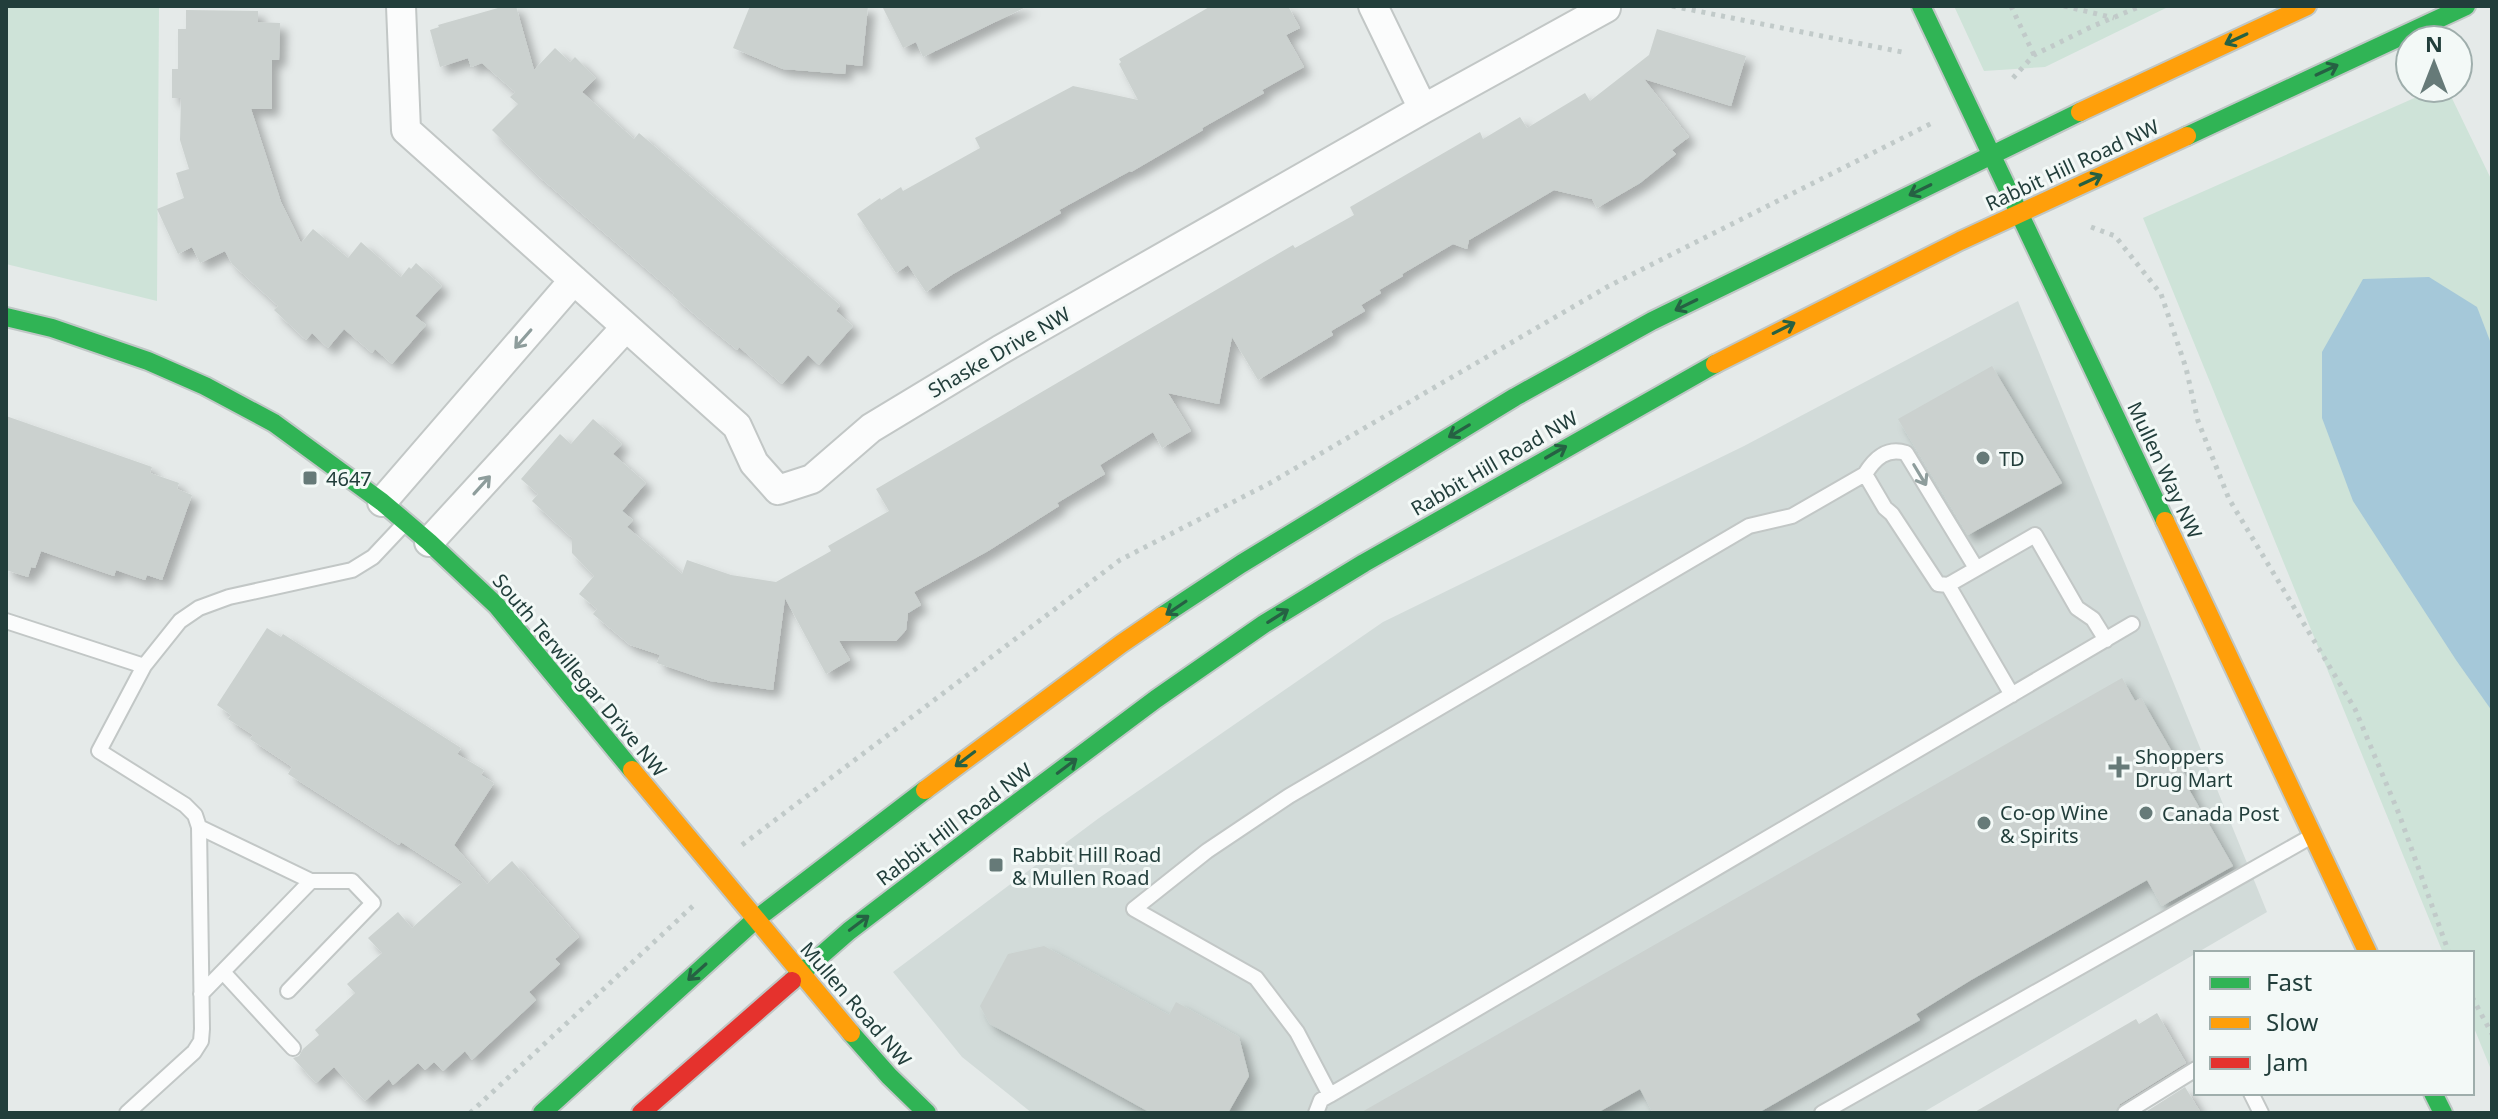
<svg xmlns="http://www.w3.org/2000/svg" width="2498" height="1119" font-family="'Noto Sans',sans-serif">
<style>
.built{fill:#d2dbd9}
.green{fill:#cee3d8}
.water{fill:#a5c8d9}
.building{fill:#cbd1cf;filter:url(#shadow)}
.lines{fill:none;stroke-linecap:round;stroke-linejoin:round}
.lane-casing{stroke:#c2c7c6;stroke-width:18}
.street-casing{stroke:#c2c7c6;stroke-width:32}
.fast-casing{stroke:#c0c7c6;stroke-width:22}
.slow-casing{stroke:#c0c7c6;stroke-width:22}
.jam-casing{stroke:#c0c7c6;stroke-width:22}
.path{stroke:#c1cac9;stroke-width:5;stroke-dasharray:4 6;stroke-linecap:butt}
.lane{stroke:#fbfcfc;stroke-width:14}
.street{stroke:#fbfcfc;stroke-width:28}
.fast{stroke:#30b455;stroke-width:18}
.slow{stroke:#ff9f0a;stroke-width:18}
.jam{stroke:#e5322d;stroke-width:18}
.oneway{stroke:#266143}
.oneway2{stroke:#8e9d9c}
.poi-dot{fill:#667a78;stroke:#f3f9f7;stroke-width:3}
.labels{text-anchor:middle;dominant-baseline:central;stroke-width:6;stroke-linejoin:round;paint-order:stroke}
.street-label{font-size:20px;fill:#223e3b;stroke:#f3f9f7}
.poi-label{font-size:20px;fill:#223e3b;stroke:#f3f9f7;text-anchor:start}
</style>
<defs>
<filter id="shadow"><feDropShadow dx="7" dy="7" stdDeviation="4" flood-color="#0004"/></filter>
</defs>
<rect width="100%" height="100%" fill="#e5eae9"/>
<!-- built -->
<path class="built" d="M2018,301L2267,912L1922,1113H1032L962,1057L893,972L1099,818L1383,622L1744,446Z"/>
<!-- green -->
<path class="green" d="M6,6H159L157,301L6,264Z
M1954,6H2170L2045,67L1984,71Z
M2437,88H2447L2492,181V1072L2472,1023V953H2443L2143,218Z"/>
<!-- water -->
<path class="water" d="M2429,277L2477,307L2492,346V711L2456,660L2353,501L2322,418V352L2363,279Z"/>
<!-- building -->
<path class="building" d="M505,6H516L534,70L555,48L570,62L575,57L596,78L582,92L634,139L639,133L840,305L836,311L853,326L819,365L808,355L782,384L739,347L737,350L709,327L672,295L674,293L537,175L492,130L518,104L510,97L515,92L482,63L471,67L468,58L440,67L430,30L439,27L438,25Z
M750,6H868L862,66L846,64L845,74L783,69L733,48Z
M882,6H1028L923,57L916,42L903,48Z
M1211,6H1288L1300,28L1286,35L1304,67L1262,90L1264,93L1202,128L1203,130L1131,172L1130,171L1059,210L1061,213L953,274L926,292L908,265L896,273L857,214L880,198L881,200L901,187L903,191L980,148L975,138L1073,86L1138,100L1119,64L1121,62L1119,59Z
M186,10L258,11V22L280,23L279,60H272V109H251L281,202L301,243L313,229L348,258L361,242L401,277L409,267L411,269L416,263L442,286L415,316L426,325L392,364L375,349L372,353L344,329L328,348L312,333L306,340L274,310L278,306L232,264L225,251L200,263L192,247L178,254L157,209L184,198L176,173L189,169L180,140L181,98H172V69H178V29H186Z
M1657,29L1746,56L1731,106L1644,79L1689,137L1672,150L1676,154L1640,183L1597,208L1592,199L1554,190L1469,240L1467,249L1453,244L1402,274L1403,276L1379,290L1381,293L1361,305L1365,311L1331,331L1333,335L1258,380L1232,337L1219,404L1168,393L1191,431L1162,448L1153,432L1100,465L1105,474L1057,503L1059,506L988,551L914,592L921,605L908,613L906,630L896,641H839L850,660L826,674L785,598L773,690L710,681L657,663L660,655L630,645L593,614L597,609L579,594L594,576L572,553V538L532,501L538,494L521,479L560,434L571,444L593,419L622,444L613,454L646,483L622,511L633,520L627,527L682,574L687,560L731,575L776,582L831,551L828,546L889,511L876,489L1293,245L1295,248L1354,215L1350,207L1480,132L1483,139L1520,117L1527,128L1585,93L1590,101L1649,55Z
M1992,366L2062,483L1968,535L1898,419Z
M6,416L152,467L150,473L179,483L177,489L192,495L162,580L147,575L145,580L116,570L114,576L41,551L35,568L31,567L28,577L6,570Z
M267,628L281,637L283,634L461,748L457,754L484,770L481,775L494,783L454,845L487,884L512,861L579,937L555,959L560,964L529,992L536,1000L472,1060L465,1051L443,1071L434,1062L425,1070L418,1063L393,1085L389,1079L365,1101L334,1067L316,1083L293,1058L299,1056L303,1049L319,1035L315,1030L355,993L347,984L382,953L368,938L398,912L412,928L463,882L401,842L399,845L288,774L292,767L250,739L253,735L228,719L231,715L217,705Z
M2122,678L2135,701L2141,698L2191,785L2187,786L2233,866L2162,906L2147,880L1971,980L1916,1014L1920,1020L1758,1113H1653L1640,1089L1597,1113H1360Z
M1044,946L1169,1015L1176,1002L1239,1037L1249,1076L1228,1113H1151L990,1024L980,1006L1008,954Z
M2157,1013L2186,1063L2120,1104L2115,1113H1973L2136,1019L2139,1024Z
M2185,1087L2201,1113H2144Z"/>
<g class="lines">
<!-- lane casing -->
<g class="lane-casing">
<path id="lane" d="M1865,474C1875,458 1887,447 1906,453L1976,568
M1948,585L2012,695
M6,621L144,666L180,621L199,608L229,597L352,570L373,557L405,523
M199,827L311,881H352L373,903L288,991
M223,972L293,1048
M201,994L311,881
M2251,1093L2261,1113
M1330,1095L1297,1032L1256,978L1134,909L1207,851L1289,796L1749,526L1792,516L1865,474L1885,508L1892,514L1938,584L1948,585L2035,535L2077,608L2093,619L2106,640
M127,1113L194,1052L201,1041L202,1029L199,827L195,815L185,805L99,751L144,666
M1316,1113L1321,1100L1330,1095L2132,624
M1822,1113L2312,836
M2125,1113L2196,1069"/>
</g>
<!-- street casing -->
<g class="street-casing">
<path id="street" d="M401,6L406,130L737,426L754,463L778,490L812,479L871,428L1000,350L1423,109L1606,8
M1373,6L1423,109
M382,502L574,280
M429,542L626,327"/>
</g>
<!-- fast casing -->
<g class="fast-casing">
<path id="fast" d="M1921,6L2165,521
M2187,136L2466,6
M6,317L52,328L148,361L205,386L274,423L382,502L429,542L497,606L632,770
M1162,616L1241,564L1515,397L1652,321L2080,112
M792,981L849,931L997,818L1156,699L1264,624L1364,563L1715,364
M851,1033L889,1076L927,1113
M2433,1093L2443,1113
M542,1113L755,920L925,790"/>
</g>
<!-- slow casing -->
<g class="slow-casing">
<path id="slow" d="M2080,112L2307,6
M1715,364L1960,241L2187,136
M2165,521L2368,953
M632,770L851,1033
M925,790L1121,644L1162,616"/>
</g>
<!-- jam casing -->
<g class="jam-casing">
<path id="jam" d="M641,1113L792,981"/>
</g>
<!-- path -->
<path class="path" d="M1672,6L1902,52
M2011,6L2034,55
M2064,6L2114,18
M2013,78L2034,55L2091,27L2141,6
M2091,227L2115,236L2161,294L2186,368L2198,421L2229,499L2355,709L2399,814L2449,953
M742,845L1120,560L1270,483L1607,287L1934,122
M2472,997L2492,1034
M470,1113L694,905"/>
<!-- lane -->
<use href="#lane" class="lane"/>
<!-- street -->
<use href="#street" class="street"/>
<!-- fast -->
<use href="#fast" class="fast"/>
<!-- slow -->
<use href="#slow" class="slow"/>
<!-- jam -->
<use href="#jam" class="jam"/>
</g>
<!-- one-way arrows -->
<defs><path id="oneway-shaft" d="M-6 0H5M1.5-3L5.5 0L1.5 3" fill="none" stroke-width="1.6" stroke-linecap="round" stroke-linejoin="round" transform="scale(2)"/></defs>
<g class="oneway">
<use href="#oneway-shaft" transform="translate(2236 39) rotate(155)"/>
<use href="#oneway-shaft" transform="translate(2327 70) rotate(-25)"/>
<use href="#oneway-shaft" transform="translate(2091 180) rotate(-25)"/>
<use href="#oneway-shaft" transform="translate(1920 190) rotate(154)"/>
<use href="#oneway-shaft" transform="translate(1686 305) rotate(154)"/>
<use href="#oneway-shaft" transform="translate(1784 328) rotate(-27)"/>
<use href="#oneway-shaft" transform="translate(1459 431) rotate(149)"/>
<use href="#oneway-shaft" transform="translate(1556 452) rotate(-30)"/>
<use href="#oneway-shaft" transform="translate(1176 608) rotate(146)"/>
<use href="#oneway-shaft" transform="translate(1278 616) rotate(-32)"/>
<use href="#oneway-shaft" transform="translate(965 759) rotate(143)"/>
<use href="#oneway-shaft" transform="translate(1067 766) rotate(-37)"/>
<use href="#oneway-shaft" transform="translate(859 923) rotate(-37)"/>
<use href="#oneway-shaft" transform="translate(697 972) rotate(138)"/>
</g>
<g class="oneway2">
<use href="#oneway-shaft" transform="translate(523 339) rotate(131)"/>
<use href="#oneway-shaft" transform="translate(1920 475) rotate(59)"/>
<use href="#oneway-shaft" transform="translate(482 485) rotate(-48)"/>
</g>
<!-- markers -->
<g class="poi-dot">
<circle cx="1983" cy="458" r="8"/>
<rect x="302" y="470" width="16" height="16" rx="4"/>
<path d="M2115 755h8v8h8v8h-8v8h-8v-8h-8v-8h8z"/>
<circle cx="2146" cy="813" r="8"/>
<circle cx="1984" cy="823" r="8"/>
<rect x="988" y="857" width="16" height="16" rx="4"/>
</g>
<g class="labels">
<!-- street labels -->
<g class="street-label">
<text transform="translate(2072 165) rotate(-25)">Rabbit Hill Road NW</text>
<text transform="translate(999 352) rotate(-30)">Shaske Drive NW</text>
<text transform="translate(1494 463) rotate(-30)">Rabbit Hill Road NW</text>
<text transform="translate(2165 470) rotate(65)">Mullen Way NW</text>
<text transform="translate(580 675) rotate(50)">South Terwillegar Drive NW</text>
<text transform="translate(954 824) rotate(-37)">Rabbit Hill Road NW</text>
<text transform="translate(856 1004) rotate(49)">Mullen Road NW</text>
</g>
<!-- poi labels -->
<g class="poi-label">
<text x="1999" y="458">TD</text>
<text x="326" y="478">4647</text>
<text x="2135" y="756">Shoppers<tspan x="2135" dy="23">Drug Mart</tspan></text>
<text x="2000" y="812">Co-op Wine<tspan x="2000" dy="23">&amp; Spirits</tspan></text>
<text x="2162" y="813">Canada Post</text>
<text x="1012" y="854">Rabbit Hill Road<tspan x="1012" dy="23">&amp; Mullen Road</tspan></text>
</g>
</g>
<!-- border -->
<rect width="2498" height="1119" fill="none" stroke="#223e3b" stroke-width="16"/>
<!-- legend -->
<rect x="2194" y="951" width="280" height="144" fill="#f3f9f7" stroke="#9faeac" stroke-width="2"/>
<rect x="2210" y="977" width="40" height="12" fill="#30b455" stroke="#9faeac" stroke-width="2"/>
<text x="2266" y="991" font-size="24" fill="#223e3b">Fast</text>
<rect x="2210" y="1017" width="40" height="12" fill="#ff9f0a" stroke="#9faeac" stroke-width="2"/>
<text x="2266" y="1031" font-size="24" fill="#223e3b">Slow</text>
<rect x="2210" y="1057" width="40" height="12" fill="#e5322d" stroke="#9faeac" stroke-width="2"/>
<text x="2266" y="1071" font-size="24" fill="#223e3b">Jam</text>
<!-- north arrow -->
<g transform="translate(2434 64)"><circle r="38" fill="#f3f9f7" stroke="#9faeac" stroke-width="2"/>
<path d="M0-6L14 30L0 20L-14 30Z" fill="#667a78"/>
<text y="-12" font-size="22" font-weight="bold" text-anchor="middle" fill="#223e3b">N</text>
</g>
</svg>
